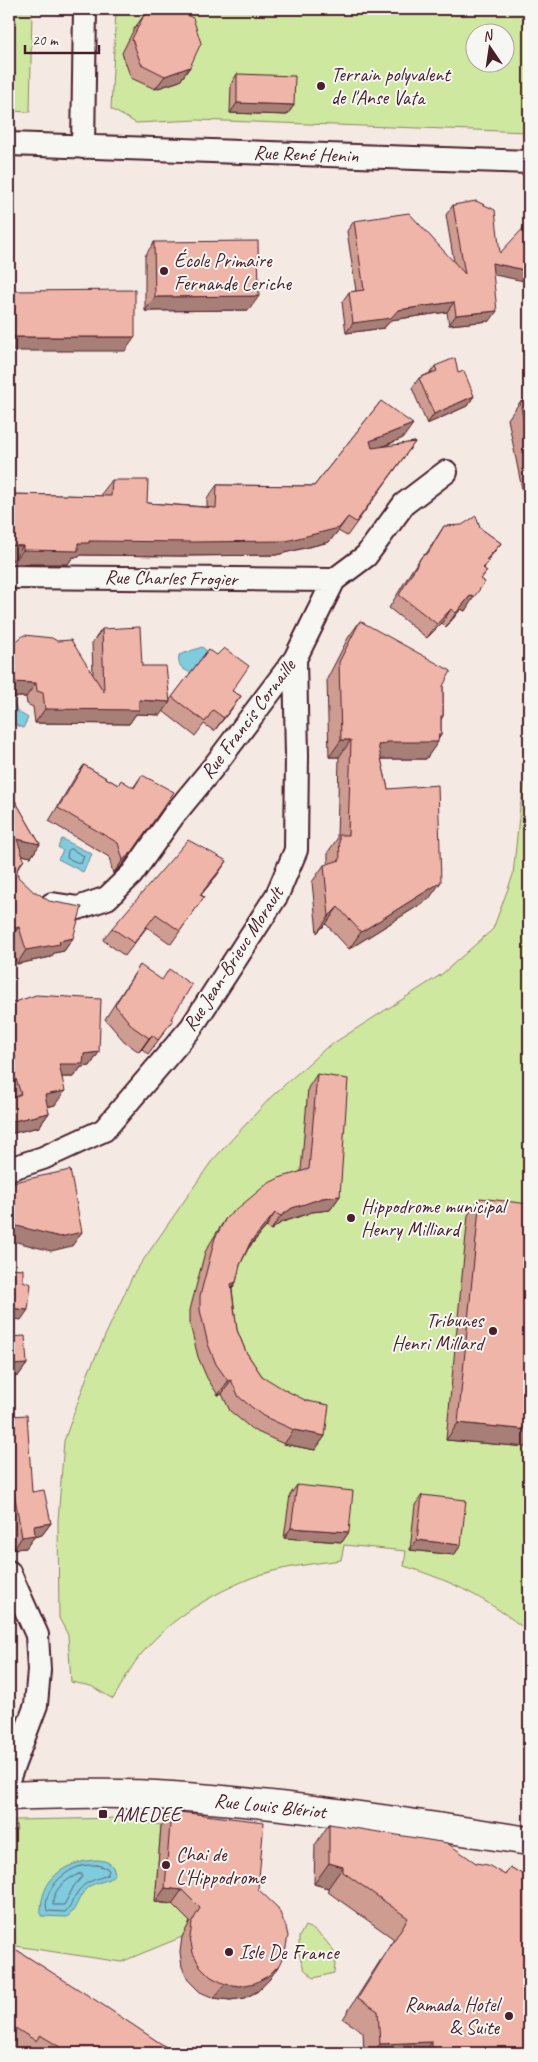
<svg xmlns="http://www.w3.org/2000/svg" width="538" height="2062" font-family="Caveat,sans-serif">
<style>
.green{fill:#cee89f;stroke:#8c8465;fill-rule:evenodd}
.water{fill:#7eccdd;stroke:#698796}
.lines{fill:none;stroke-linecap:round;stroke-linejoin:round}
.shore{stroke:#5f6472;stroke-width:1}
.street-casing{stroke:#4a1f2b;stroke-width:26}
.secondary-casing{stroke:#4a1f2b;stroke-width:31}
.street{stroke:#f6f6f2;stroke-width:22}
.secondary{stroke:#f6f6f2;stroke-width:28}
.wall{fill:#ce9c90;stroke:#4a1f2b}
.shaded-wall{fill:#a77f76;stroke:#4a1f2b}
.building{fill:#efb5a8;stroke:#4a1f2b}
.poi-dot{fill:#4a1f2b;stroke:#f6f6f2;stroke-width:2}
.labels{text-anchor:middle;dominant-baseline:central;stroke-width:4;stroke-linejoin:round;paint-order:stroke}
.poi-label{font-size:20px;fill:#4a1f2b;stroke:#f6f6f2;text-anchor:start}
.street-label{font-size:20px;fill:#4a1f2b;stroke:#f6f6f2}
</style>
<rect width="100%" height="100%" fill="#f5e9e3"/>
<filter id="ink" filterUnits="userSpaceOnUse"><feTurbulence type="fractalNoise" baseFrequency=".02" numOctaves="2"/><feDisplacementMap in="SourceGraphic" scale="10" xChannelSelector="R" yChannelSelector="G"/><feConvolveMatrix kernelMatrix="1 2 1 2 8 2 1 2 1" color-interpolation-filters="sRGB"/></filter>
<g filter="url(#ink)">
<!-- green -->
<path class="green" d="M9,9H32L30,112L9,111Z
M116,9H529V132L197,120L136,123L111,109ZM476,32H506V62H476Z
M529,764V1632C487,1599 455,1582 404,1566L406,1551L344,1545L341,1560C311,1564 280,1567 251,1578C212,1594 171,1618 144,1651C131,1665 123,1683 113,1699L91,1686L71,1682L68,1635L59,1618L58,1521L64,1441L89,1371L133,1275L211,1162L272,1096L326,1048L442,974L493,929L513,875L520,807Z
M122,1818L161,1825L155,1902L172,1904L190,1922L182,1937L121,1962L9,1945V1831L17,1830L15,1820Z
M305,1926C320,1931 328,1943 336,1955L334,1973L314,1978L304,1969L299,1954V1937Z"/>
<!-- water -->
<path class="water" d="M202,647L209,653L191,673C182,669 177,666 179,655Z
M9,697H12L17,711L28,718L23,728L9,722Z
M62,839L92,854L83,872L58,859L63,851L58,847Z
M98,1860C107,1861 113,1863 115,1873C108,1884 97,1880 87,1888C78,1896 77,1910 67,1917L41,1916C39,1879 64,1861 98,1860Z"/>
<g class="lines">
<!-- shore -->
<path class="shore" d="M71,849L84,856L81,864L67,858L68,851Z
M97,1865L107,1868L109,1871L107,1875C91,1882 84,1880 74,1898C71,1903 71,1908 65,1912L47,1911C42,1891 63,1871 81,1866C86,1865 92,1865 97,1865Z
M79,1874H82V1877L74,1886L64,1905H53C52,1890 66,1879 79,1874Z"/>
<!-- street casing -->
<g class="street-casing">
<path id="street" d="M9,144L529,162
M83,147L85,9
M9,577L334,580
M52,904L78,908L107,898L132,874L173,816L215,765L295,659L334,580L366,556L404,504L446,472
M9,1169L43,1158L104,1130L191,1028L277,895L296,850L297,755L295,659
M9,1572L37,1635L39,1670L36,1705L9,1777"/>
</g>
<!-- secondary casing -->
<g class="secondary-casing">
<path id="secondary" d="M9,1796C63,1794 117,1792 172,1796C291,1804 411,1823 529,1841"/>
</g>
<!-- street -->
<use href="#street" class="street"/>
<!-- secondary -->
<use href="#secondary" class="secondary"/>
</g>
<!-- wall -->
<path class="wall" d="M144,15L190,67L180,81L155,89L131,78L122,53L134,29Z
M237,74L294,105L287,115L230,113L231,84Z
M453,205L493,275L490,321L449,325L447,312L391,320L384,328L346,333L342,302L349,292L356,291L347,231L354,221L454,262L446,215Z
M154,242L249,310L145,311V256Z
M435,366L474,396L467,406L427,424L412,388L419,378L430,373Z
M529,393V508L526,509L508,419L520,402L524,401Z
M381,401L403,438L382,447L415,442L347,536L338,531L329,542L276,555L181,556L81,555L79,557H73L68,564H13V560L9,559V494L102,496V493L112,480L147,503L207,507V499L217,485L314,486Z
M444,526L480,528L501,543L487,561L484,569L487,571L481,579L465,611L461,609L446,627L442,623L427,638L389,608L412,570L422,556L426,554Z
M360,621L443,686V716L441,720V735L426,759H381L388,789L429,899L349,949L326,924L317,933L312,882L324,865L328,864V852L337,839L339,757H329L327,679L348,638Z
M102,629L142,666L170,700L208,650L232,691L241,696L214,731L204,724L195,736L163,711L161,715L136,714L129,724L35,723L33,707L27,704L26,697H9V647L93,674L92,643Z
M84,765L118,785L133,788L142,775L122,865L113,874L109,857L49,821L74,779Z
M9,790L40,844L31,857L22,855L24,860L17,870L18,877L73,938L64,951L54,953L51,957L17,964L9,940Z
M218,874L201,895L204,897L171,944L147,927L125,956L103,940L112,928Z
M140,965L171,1019L163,1034L148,1054L142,1049L139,1052L124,1041L105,1019Z
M9,1004L99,1052L90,1066L81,1067L74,1077H62L55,1105L47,1107L49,1113L39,1127L9,1134Z
M317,1074L340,1196L330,1210L312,1212L295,1218L282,1222L271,1230L266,1227L248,1249L240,1265L236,1282L232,1289L237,1330L246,1352L262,1376L325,1436L315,1450L284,1444L253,1430L230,1411L222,1394L218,1395L207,1378L198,1357L190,1324V1310L205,1252L217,1232L226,1218L301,1171L308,1088Z
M480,1198L527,1447L446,1440L468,1215Z
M9,1337L27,1364L18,1376H10L12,1416L32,1492L51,1523L42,1535L34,1537L26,1548L14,1549L9,1523Z
M297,1485L349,1532L342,1542L284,1538L290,1495Z
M422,1495L461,1545L454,1555L410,1550L415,1505Z
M171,1811L258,1889L279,1965L269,1980L258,1991L245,1998L230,2000L214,1998L200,1992L189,1981L182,1967L180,1952L182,1937L190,1922L172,1904L155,1902L161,1826Z
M329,1824L476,1863L505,1875L510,1867L523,1875L526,1871L529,2053H364L363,2032L343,2019L394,1939L328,1892V1888L314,1884L315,1845Z
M9,1945L175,2053H14L9,2050Z"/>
<!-- shaded-wall -->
<path class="shaded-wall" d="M190,67L180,81L155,89L165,76Z
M237,103L294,105L287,115L230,113Z
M492,263L529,271V282L485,273Z
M259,296L249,310L145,311L155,297Z
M454,302L447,312L391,320L384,328L346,333L353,323L398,310Z
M497,311L490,321L449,325L456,315Z
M9,337H135L125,351H9Z
M474,396L467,406L427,424L434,414Z
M413,424L403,438L361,455L370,441Z
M348,517L338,531L329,542L276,555L181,556L81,555L79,557H73L68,564H13L23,550L78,543L89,541Z
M501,543L491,556L476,574L486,560Z
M9,545L23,546L13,560L9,559Z
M470,596L474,597L465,611L461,609L446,627L456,613Z
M451,609L442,623L427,638L437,624Z
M9,682L36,683L26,697H9Z
M241,696L231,710L214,731L224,718Z
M139,700L170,702L161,715L136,714L129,724L35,723L45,709Z
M439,734L441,735L436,742H438L426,759H376L378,745L386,742Z
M341,740H351L339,757H329Z
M164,806L122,865L113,874L123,860Z
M17,839L40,844L31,857L9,852Z
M227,861L218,874L191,907L200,895Z
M441,882L429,899L349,949L361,932Z
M338,907L326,924L317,933L329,916Z
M19,927L9,940V930Z
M73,938L64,951L54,953L51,957L17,964L26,950L59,941Z
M152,1035L142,1049L139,1052L149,1038Z
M99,1052L90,1066L81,1067L74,1077H49L59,1064L84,1054Z
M16,1079L9,1089V1082L10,1081Z
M65,1091L55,1105L35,1109L45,1095Z
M49,1113L39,1127L9,1134V1122Z
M340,1196L330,1210L312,1212L295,1218L282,1222L271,1230L281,1216L292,1208L322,1198Z
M275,1213L266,1227L240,1257L250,1243Z
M9,1224L82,1232L72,1246L51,1251L9,1240Z
M236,1282L227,1296L231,1284Z
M9,1308L28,1310L21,1320L9,1318Z
M27,1364L18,1376L9,1377L10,1365Z
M231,1380L222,1394L218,1395L228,1381Z
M458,1423L529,1430V1444L527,1447L446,1440Z
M294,1430L325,1436L315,1450L284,1444Z
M51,1523L42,1535L34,1537L26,1548L14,1549L22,1537L34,1526Z
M291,1528L349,1532L342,1542L284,1538Z
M417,1540L461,1545L454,1555L410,1550Z
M329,1863L343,1867L328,1888L314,1884Z
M165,1888L182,1890L172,1904L155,1902Z
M279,1965L269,1980L258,1991L245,1998L230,2000L214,1998L225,1984Z
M432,2042L424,2053H373L380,2044Z"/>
<!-- building -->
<path class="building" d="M162,9H174L193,18L201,43L190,67L165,76L141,64L132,39L144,15Z
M237,74L295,76L294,105L237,103Z
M476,201L495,210L500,253L529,222V271L492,263L497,311L456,315L454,302L398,310L391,318L353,323L349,292L364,290L354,221L409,213L465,274L453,205Z
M258,241L259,296L155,297L154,242Z
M135,290V337H9V291Z
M455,358L458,373L464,371L474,396L434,414L419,378L437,371L435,366Z
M529,400V448L520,402Z
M381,401L413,424L370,441L372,448L415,442L356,522L348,517L339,528L286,541L191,542L89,541V543H78V551L23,550V546L9,545V494L111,496L112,480H148L147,503L216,508L217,485L314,486Z
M476,516L480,528L501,543L486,560L489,562L483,568L487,571L480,579L485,582L474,597L470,596L456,613L451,609L437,624L399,595L422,556L428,553L444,526L462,525Z
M360,621L451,671L443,686V716H441V735L439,734L438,742H386V744L378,745L388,789L438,785L441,882L361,932L338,907L329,916L324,865L340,860L339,835H348L351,740H341L339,662Z
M140,627L142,666H166L170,702L139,700V710L45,709L43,693L37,691L36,683L9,682V647L24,635L52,638L57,641L71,640L104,692L102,629Z
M224,648L249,666L232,691L241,696L224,718L213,710L205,722L172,697L208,650L217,655Z
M84,765L118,785L121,780L134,788L142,775L174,792L132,852L123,860L118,843L58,808Z
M9,790L40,844L17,839L24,860L19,865L17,870L18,877L34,892H36L49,901L82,907L73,938L59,941L60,944L26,950L19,927L9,930Z
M188,840L227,861L200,895L204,897L180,931L156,914L134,943L112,928Z
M140,965L162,980L169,969L192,985L171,1019L173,1020L158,1040L152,1035L149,1038L133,1027L115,1005Z
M36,995L101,999L99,1052L84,1054L83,1064H59L65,1091L45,1095L49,1113L9,1122V1100L21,1094L16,1079L10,1081L9,1078V1004Z
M317,1074L348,1079L340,1196L322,1198L305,1204L292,1208L281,1216L275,1213L250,1243L240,1265L236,1282L231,1284L237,1330L246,1352L262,1376L285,1390L307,1401L329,1405L325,1436L294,1430L263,1416L239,1397L231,1380L228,1381L216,1364L208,1344L200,1310V1296L215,1238L226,1218L267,1184L279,1178L309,1169Z
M70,1170L82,1232L60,1237L9,1224V1183Z
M480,1198L529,1204V1430L458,1423Z
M9,1268L23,1269V1281L31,1284L28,1310L9,1308Z
M25,1336L27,1364L10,1365L12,1416L27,1415L32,1492L44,1490L51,1523L34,1526L35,1535L22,1537L9,1464V1337Z
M297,1485L353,1491L349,1532L291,1528Z
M422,1495L466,1500L461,1545L417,1540Z
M171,1811L264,1822L258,1889L278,1908L286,1927L288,1936L285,1952L279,1965L268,1976L255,1983L240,1986L225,1984L211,1977L200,1966L193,1953L190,1938L192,1922L200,1908L182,1890L165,1888Z
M329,1824L447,1843L476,1863L488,1865L505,1875L510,1867L524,1875L526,1871L529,1872V2053H432V2042L380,2044L378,2011L358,1998L408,1918L343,1872V1867L329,1863Z
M9,1945L103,2005L175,2053H70L40,2035L36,2041L9,2024Z"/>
</g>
<!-- markers -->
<g class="poi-dot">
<circle cx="321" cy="86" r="5"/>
<circle cx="164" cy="271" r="5"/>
<circle cx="351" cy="1218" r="5"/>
<circle cx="493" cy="1331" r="5"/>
<rect x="98" y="1809" width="10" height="10" rx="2.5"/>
<circle cx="166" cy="1865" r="5"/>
<circle cx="229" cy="1952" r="5"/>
<circle cx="509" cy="2016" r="5"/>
</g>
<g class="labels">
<!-- poi labels -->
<g class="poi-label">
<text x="331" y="74">Terrain polyvalent<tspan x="331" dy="23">de l'Anse Vata</tspan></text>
<text x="174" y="260">École Primaire<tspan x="174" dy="23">Fernande Leriche</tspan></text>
<text x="361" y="1206">Hippodrome municipal<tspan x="361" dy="23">Henry Milliard</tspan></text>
<text x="483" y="1320" text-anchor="end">Tribunes<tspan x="483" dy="23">Henri Millard</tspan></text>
<text x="113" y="1814">AMEDEE</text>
<text x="176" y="1854">Chai de<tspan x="176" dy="23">L'Hippodrome</tspan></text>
<text x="239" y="1952">Isle De France</text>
<text x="499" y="2004" text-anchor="end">Ramada Hotel<tspan x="499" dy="23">&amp; Suite</tspan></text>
</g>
<!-- street labels -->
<g class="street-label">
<text transform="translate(306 154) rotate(2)">Rue René Henin</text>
<text transform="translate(171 578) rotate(1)">Rue Charles Frogier</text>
<text transform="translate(248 719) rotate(-53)">Rue Francis Cornaille</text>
<text transform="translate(233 959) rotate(-57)">Rue Jean-Brieuc Morault</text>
<text transform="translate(270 1806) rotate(6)">Rue Louis Blériot</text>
</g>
</g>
<!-- margin -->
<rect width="538" height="2062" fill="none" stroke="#f6f6f2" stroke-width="30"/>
<rect x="15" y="15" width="508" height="2032" fill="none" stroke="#4a1f2b" stroke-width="2" filter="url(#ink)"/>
<!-- north arrow -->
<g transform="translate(490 48) rotate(347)"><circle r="24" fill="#f6f6f2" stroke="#b1a0a2"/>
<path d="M0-4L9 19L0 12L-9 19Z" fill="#4a1f2b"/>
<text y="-8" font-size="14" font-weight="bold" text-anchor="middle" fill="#4a1f2b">N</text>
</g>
<!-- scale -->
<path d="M25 45v8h74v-8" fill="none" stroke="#4a1f2b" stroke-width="2.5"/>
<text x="32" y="45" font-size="15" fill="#4a1f2b" stroke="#f6f6f2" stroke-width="4" paint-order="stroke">20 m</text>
</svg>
